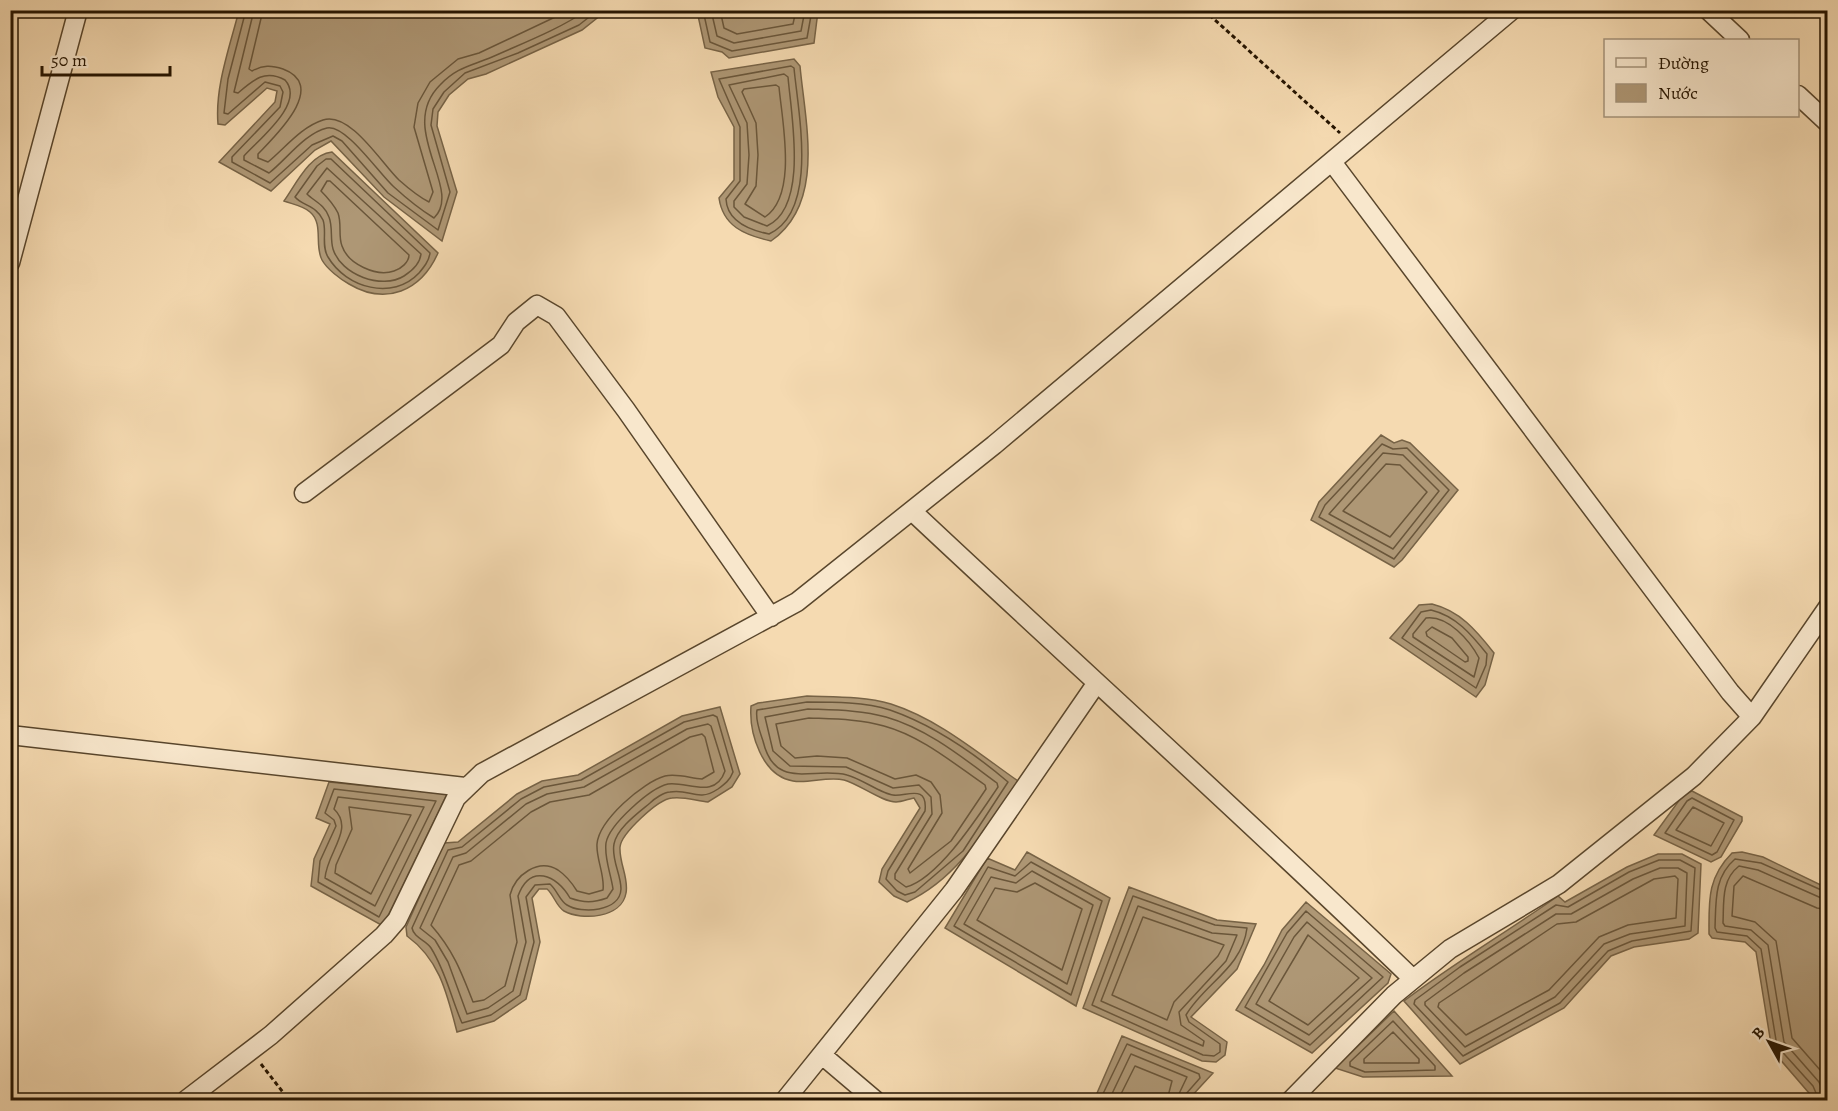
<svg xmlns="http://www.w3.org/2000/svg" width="1838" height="1111" font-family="Alegreya,serif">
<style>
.water{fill:#ae9775;stroke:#776346;stroke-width:1.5}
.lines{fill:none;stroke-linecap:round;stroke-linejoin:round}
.shore{stroke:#6a563a;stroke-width:1.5}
.street-casing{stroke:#59462c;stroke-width:21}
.path{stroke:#251400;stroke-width:3;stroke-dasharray:4.5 3;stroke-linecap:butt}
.street{stroke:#f8e7cc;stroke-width:18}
</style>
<rect width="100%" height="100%" fill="#f5dab1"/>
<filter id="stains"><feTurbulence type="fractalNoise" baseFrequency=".00333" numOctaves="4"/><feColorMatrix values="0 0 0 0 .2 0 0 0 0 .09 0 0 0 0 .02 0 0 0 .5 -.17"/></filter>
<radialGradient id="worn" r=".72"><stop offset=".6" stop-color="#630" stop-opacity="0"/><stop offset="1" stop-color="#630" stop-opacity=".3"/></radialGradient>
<!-- water -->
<path class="water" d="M242,10H606V11L582,30L486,74L468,79L449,95L438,112L437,126L457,192L442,241L384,197L331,141L315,150L271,191L219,162L275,102L277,91L267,88L225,125L218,124C215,89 228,52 237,18Z
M697,11H818L814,43L729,58L722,52L705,48Z
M794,59L800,66C805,122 826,203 771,241C744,235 723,226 719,198L734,180V127L718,97L711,72Z
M332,152L438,253C421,291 386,306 349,284C340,279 327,269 322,260C314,245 324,224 310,212C304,206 292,204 284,201C296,184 310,154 332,152Z
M1381,435L1394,443L1402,440L1410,443L1458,490L1402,560L1394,567L1311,520L1319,502Z
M1432,604C1460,611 1476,630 1494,653L1485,685L1476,697L1390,638L1419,605Z
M807,696C834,697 864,696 891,704C938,719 978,753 1018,781C987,827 959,878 907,902L894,896L879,882L882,869L920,808L914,798C908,799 902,802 896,802C882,802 859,784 844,780C827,776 808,784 793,781C762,776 749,733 751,706L758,703Z
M720,707L740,774L732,787L708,802C697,801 683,796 672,798C658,799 621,834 620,847C619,863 629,878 626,893C622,918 582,921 564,911C556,906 554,895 547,889H539L532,898L540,942L526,999L494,1021L457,1032C447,994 440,960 407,936L406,927L444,843L458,842L517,794L542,781L578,775L682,716Z
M329,782L447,794L383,926L311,886L314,859L330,824L316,818Z
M1692,791L1742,817V821L1721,857L1711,862L1654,835L1683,795Z
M1027,852L1110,898L1076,1006L945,928L987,858L1015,870Z
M1742,852L1763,857L1827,888V1100H1815L1772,1050L1756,952L1745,942L1712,938L1709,934C1709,901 1707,878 1732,853Z
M1658,854H1682L1701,864L1698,933L1689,939L1634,947L1611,956L1564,1008L1460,1064L1404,1001C1454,963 1507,932 1558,896L1565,902L1627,867Z
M1129,887L1217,920L1256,924L1237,969L1191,1017L1227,1042L1225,1055L1216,1062L1202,1061L1083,1008Z
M1306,902L1391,974L1388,983L1312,1053L1236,1010L1264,965L1282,930Z
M1394,1011L1452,1076L1363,1077L1335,1068Z
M1122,1036L1213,1073L1188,1100H1094Z"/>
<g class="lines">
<!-- shore -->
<path class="shore" d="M246,10L228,79L224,113L228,114L265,82L280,86L283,92L280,107L232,157V162L270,183L312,145L333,136L342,141L388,193L438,230L450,192L431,125L433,109L444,92L465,73L518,53L579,25L598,10
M254,10L234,92L238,93C253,80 265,69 285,80C306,103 258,140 244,156V160L269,173C286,160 305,133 327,128C346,124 380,175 394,187C406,198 421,210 434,218C464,189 396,129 440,85C457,67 471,66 492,57C523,43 558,30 587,10
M263,10L249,69L252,71C263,65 271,65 283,69C329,86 274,137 258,154V158L268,162C285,148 301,127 323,120C350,111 382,164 399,180C408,188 419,197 429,202L433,192L414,127L418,103L430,82L458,59L479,53L570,10
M703,10L710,42L732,51L807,38L812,10
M711,10L717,36L734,43L801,31L805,10
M720,10L724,28L737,34L793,24L796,10
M791,66L794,68C798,112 819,211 769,234C749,230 727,221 726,199L740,181V127L719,79Z
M784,74L788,77C791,114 809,207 767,226L744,217L734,207V201L747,184L749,155L747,123L729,85Z
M776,85L779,87C782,121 798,195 765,217L745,204L756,186L758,155L756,123L742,92L744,89Z
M326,159H331L430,253C429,261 424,267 419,273C393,301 346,288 328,257C321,246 327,231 323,220C317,206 303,206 295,197L317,166Z
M327,168L421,254C420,263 412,271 404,276C382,290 341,275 333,249C330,239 333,227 329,217C325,205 314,201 307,194Z
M327,181H330L409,255C409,262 401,269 394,271C376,277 348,264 342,246C338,236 342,224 338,213C334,205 327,197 321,191Z
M1382,444L1393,449L1407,448L1449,490L1394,559L1319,517L1325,505Z
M1383,453L1403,455L1439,491L1393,549L1329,514Z
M1386,464L1400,465L1427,492L1390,537L1343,511Z
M1431,610C1456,616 1471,634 1487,654L1486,665L1476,688L1402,638L1421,612Z
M1426,618C1448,615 1470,641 1479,658L1474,677L1413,637V634Z
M1432,627L1452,638L1468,657V661L1465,662L1427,636L1426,632Z
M807,702C834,702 865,702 890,710C933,725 974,753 1008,782L963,851L915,892L905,895L897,891L886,879L888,871L925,811C928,783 906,797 893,795C882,794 860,778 847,775C814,766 775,792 763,741C760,732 755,720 757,710Z
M808,709C834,710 861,710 886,717C928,729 963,758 997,783L998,787C979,815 939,878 906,887L895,879V874L932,814L931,797L919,785L893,788L846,767L790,766L773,751L765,717Z
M713,715L717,717L733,772C730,780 725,784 718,789C697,803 690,788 670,792C664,792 654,799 650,803C638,813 617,828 614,844C611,859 621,874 621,889C620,912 581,914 567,905C560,901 557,890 550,884L535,885L526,897L534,942L520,995L491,1015L462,1023C451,998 446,972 431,948C426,940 414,938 412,928L448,850L462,847L521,799L544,787L581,780L684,722Z
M809,718C833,719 860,719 884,726C921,736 953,763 985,785L986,789L951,841L910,873L908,869L942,813L940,795L931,782L916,775L895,779L847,758L817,756L795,758L781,746L776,724Z
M708,724L711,726L725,771C715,800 687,781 668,784C650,788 609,825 606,843C604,858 611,874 613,889L607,898C593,903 584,903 570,898C557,875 530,863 518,896L526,942L513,991L488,1008L467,1014L448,962L435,940L420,928L453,857L466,853L526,804L547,794L584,787L687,729Z
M702,734L705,737L714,772L702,779C690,778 676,773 665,776C643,782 599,820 597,844C596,859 605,875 603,890L589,894L577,891C572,883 567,876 558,870C538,858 515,875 510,895L517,942L505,986L484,1000L473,1002C461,971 453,950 431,925L459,865L471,861L531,812L550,802L589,795L690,737Z
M334,789L436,801L379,917L318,882L320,861L336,826L334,820L325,813Z
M338,797L424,807L375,906L325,878C327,852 355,829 334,809Z
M1692,798L1734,820L1717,852L1712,855L1665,833L1687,801Z
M349,807L411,815L371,894L335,873L336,865L352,829Z
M1693,807L1724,823L1711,846L1676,830Z
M1659,860H1680L1695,868L1691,931L1632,941L1608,951L1560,1003L1463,1056L1414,1004L1415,1000L1460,967L1556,905L1568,907L1629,872Z
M1031,862L1102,901L1071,995L954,926L988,867L1015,876Z
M1660,868H1678L1687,873L1685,926L1630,934L1604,944L1555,997L1465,1047L1425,1005V1002L1464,973L1556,914H1571L1633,879Z
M1032,871L1093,905L1067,984L964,924L991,877L1016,883Z
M1675,876L1678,879L1676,918L1628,925L1599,937L1549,990L1466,1035L1438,1007L1439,1003L1557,924L1576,922L1654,879Z
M1035,883L1082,909L1062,970L977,920L995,888L1017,892Z
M1133,896L1215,925L1247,928C1242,968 1205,983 1186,1015L1189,1022L1220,1044V1052L1214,1056L1203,1055L1092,1005Z
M1138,906L1212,933L1237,935L1226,961L1179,1012L1181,1025L1204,1041L1203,1046L1101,1001Z
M1828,910L1817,908L1743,876L1734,886L1732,916L1755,922L1776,941L1792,1038L1828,1079
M1306,911L1383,977L1310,1045L1245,1007L1287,933Z
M1143,917L1224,945L1218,956L1174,1002L1167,1020L1112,995Z
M1307,922L1372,978L1309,1035L1256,1004L1294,937Z
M1308,935L1359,978L1308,1025L1269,1001Z
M1393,1021L1435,1066V1070L1365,1072L1350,1066V1062Z
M1393,1032L1419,1059V1063H1364V1059Z
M1100,1100L1127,1044L1199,1074L1200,1078L1185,1095L1184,1100
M1109,1100L1131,1054L1187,1077L1176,1100
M1118,1100L1135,1066L1172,1081L1167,1100
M1819,1100L1813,1086L1777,1046L1761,949L1747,936L1717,932L1715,928C1716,901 1714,877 1735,859L1761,863L1828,893
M1827,1100L1819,1082L1784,1042L1768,945L1751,930L1725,926L1723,923C1724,902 1721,880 1739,866L1758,870L1828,901"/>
<!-- street casing -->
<g class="street-casing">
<path id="street" d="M1708,10L1740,40
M1798,95L1828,123
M1332,162L1730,692L1752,717
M10,263L78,10
M304,493L501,345L516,322L537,305L556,316L626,410L771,617
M912,511C1078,667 1249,820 1413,979
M10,735L465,787
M822,1055L875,1100
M186,1100L271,1035L384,935L397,920L456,798L482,773L797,602L994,445L1512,10
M785,1100L954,890L1096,684
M1291,1100L1394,995L1450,949L1559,884L1694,776L1752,717L1828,607"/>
</g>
<!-- path -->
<path class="path" d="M1204,10L1340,133
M261,1064L289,1100"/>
<!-- street -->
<use href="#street" class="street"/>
</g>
<!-- margin -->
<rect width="1838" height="1111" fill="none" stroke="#f5dab1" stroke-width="36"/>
<rect x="12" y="12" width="1814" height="1087" fill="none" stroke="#251400" stroke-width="3"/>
<rect x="18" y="18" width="1802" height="1075" fill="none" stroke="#251400" stroke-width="1.5"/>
<!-- legend -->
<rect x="1604" y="39" width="195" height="78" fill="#f8e7cc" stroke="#a4937a" stroke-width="1.5"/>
<rect x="1616" y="58" width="30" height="9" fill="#f8e7cc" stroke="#a4937a" stroke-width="1.5"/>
<text x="1658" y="69" font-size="18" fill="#251400">Đường</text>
<rect x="1616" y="84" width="30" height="18" fill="#ae9775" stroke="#a4937a" stroke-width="1.5"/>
<text x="1658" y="99" font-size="18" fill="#251400">Nước</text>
<!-- north arrow -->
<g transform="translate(1769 1042) rotate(310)" stroke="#f8e7cc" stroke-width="4.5" paint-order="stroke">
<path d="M0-4.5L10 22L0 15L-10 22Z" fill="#251400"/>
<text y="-9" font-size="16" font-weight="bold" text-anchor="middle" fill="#251400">B</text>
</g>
<!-- scale -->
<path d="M42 66v9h128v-9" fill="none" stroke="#251400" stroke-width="3"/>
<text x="51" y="66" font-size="18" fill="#251400" stroke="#f8e7cc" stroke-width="4.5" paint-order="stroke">50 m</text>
<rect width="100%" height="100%" filter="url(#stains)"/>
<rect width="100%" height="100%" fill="url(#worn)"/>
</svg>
